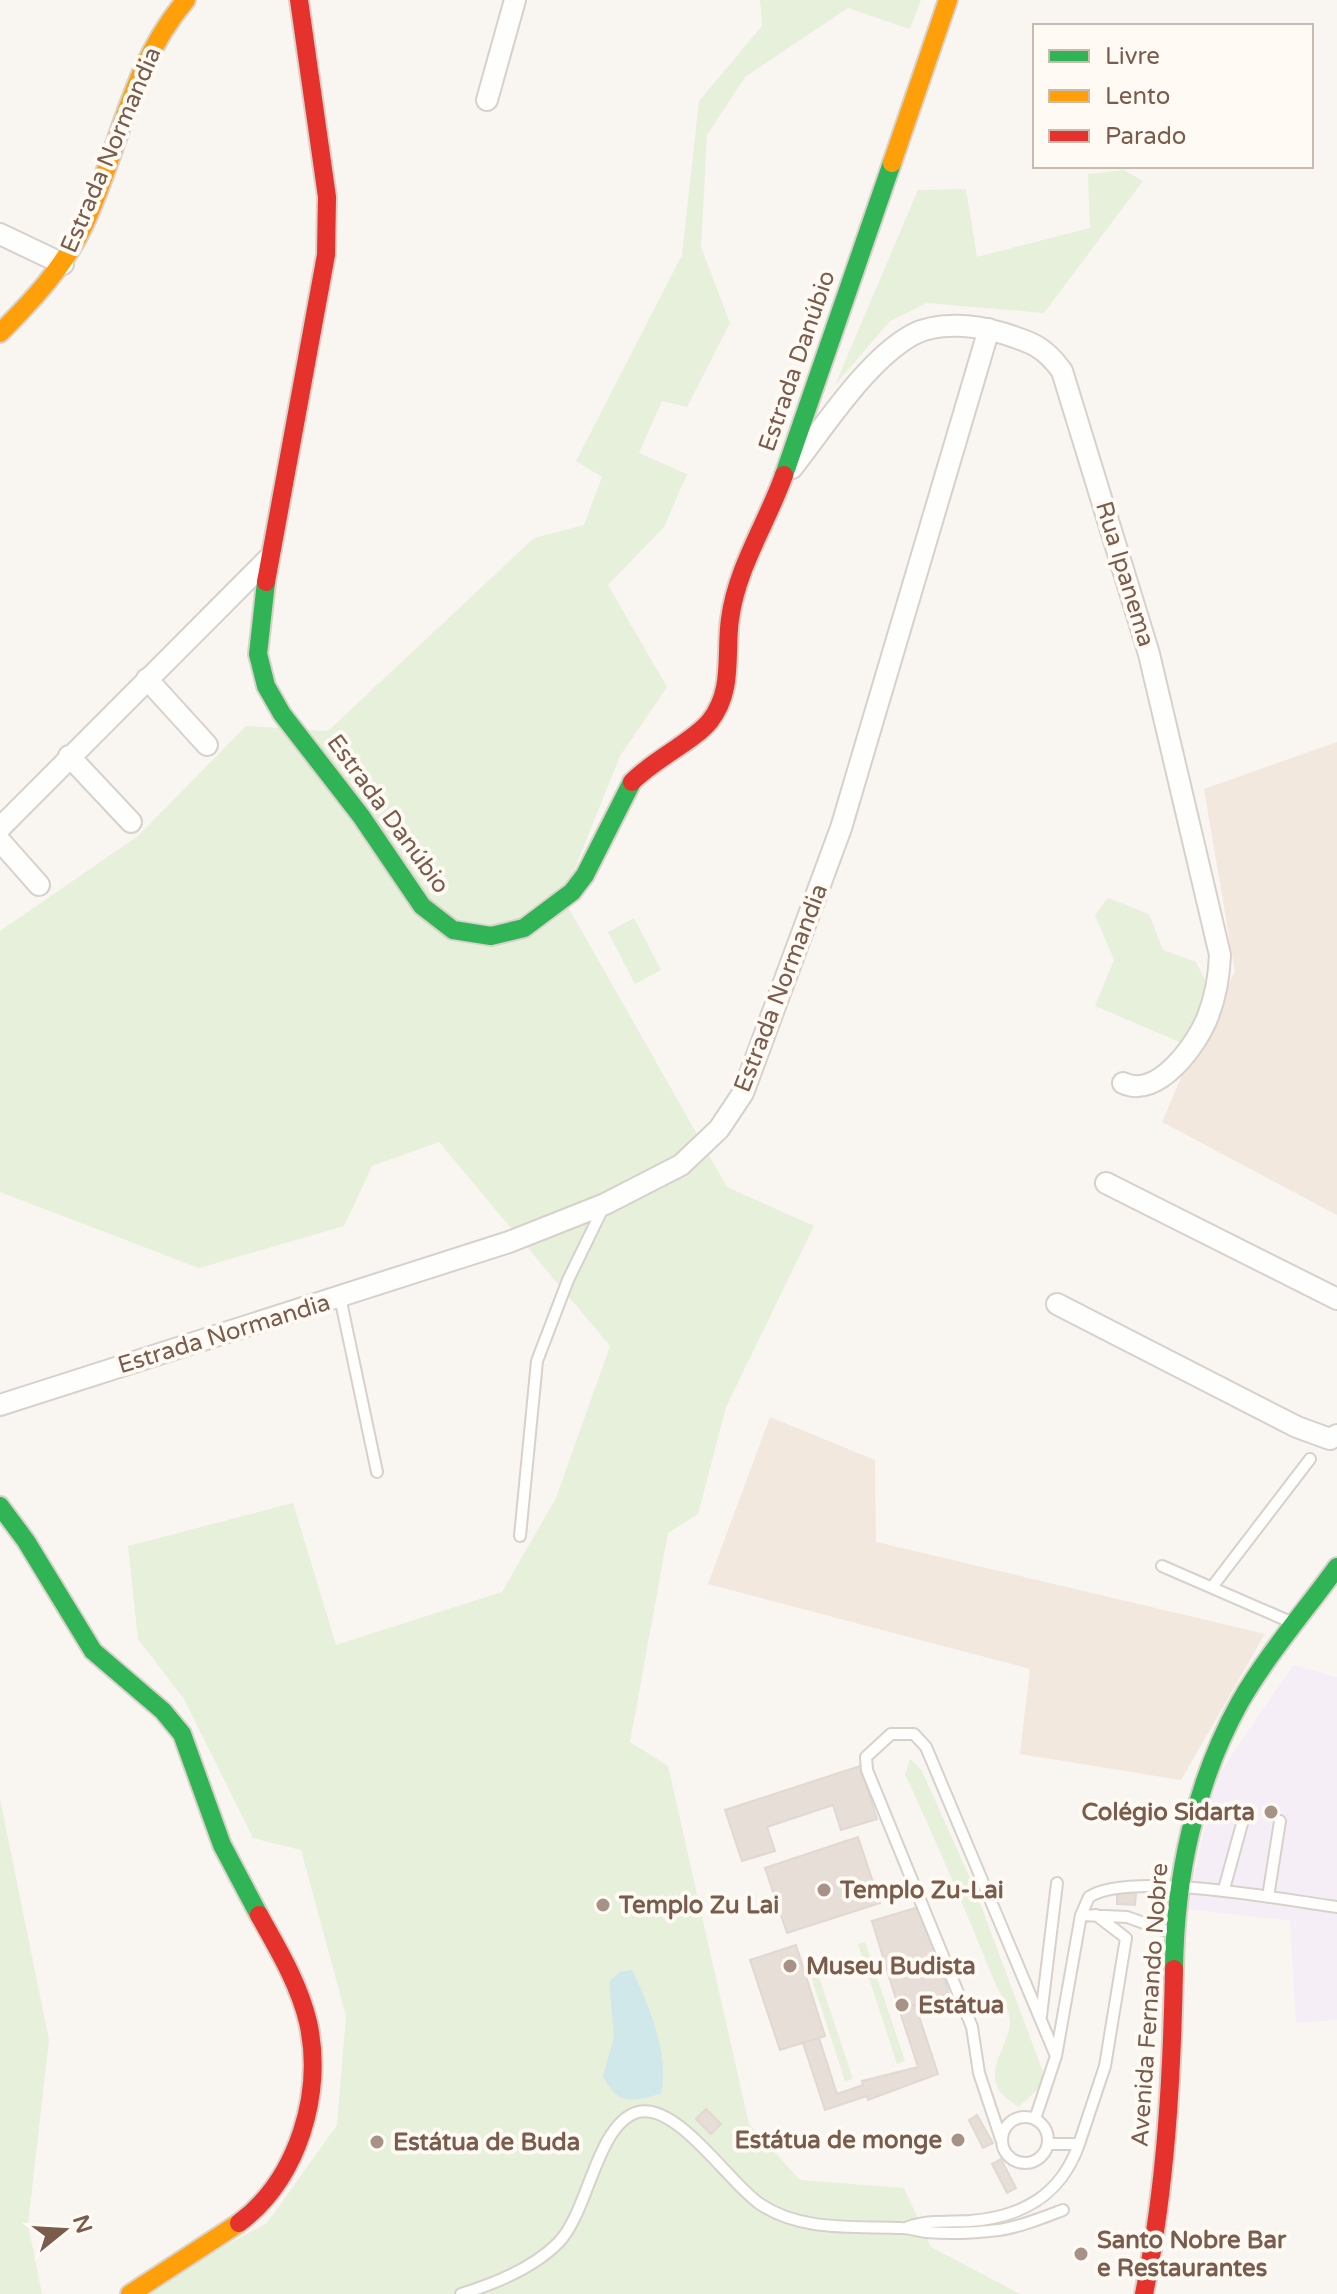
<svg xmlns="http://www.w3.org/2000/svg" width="1337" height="2294" font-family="'Varela Round',sans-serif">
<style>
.residential{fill:#f2e8de}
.education{fill:#f6eef6}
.green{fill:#e7f0db}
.water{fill:#d0e8ea}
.building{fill:#e6ded7;stroke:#e2d8d2;stroke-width:2}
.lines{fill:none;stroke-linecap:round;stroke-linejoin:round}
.lane-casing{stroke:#d7d1cb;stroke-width:14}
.street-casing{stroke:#d7d1cb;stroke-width:24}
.fast-casing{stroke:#d9d2cb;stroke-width:22}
.slow-casing{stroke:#d9d2cb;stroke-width:22}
.jam-casing{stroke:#d9d2cb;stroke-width:22}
.lane{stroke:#fefefd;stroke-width:10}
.street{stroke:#fefefd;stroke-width:20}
.fast{stroke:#30b455;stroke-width:18}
.slow{stroke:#ff9f0a;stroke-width:18}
.jam{stroke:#e5322d;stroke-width:18}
.poi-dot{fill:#a69286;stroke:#fffaf3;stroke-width:3}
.labels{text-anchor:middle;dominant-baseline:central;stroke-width:8;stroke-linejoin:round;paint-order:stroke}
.street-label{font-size:24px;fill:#7a5c4d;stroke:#fffaf3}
.poi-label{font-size:24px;font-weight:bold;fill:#7a5c4d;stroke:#fffaf3;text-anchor:start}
</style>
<rect width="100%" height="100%" fill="#f9f5f0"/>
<!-- residential -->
<path class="residential" d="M1337,742V1215L1162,1122L1189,1059L1235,972L1204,789Z
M770,1417L875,1460L876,1542L1265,1634L1181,1780L1020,1754L1030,1669L708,1584Z"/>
<!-- education -->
<path class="education" d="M1293,1665L1337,1677V2020L1296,2023L1290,1921L1187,1909L1215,1780Z"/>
<!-- green -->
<path class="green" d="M760,0H921L910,29L848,8L745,77L707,135L701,247L730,323L687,407L662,401L639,453L687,474L664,527L608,585L667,687L620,756L563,898L727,1187L814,1226L726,1407L698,1514L668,1533L630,1742L668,1766L749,2124L800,2180L904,2188L931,2247L1020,2294H135L267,2223L337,2125L346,2016L301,1850L253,1838L184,1699L138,1639L128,1546L293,1503L336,1645L502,1592L556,1498L610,1346L439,1142L372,1166L344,1226L199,1268L0,1192V931L138,836L246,726L328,731L534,538L584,525L602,477L576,461L682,255L699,101L762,26Z
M1124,170L1143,181L1044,313L927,303L890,321L835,385L918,190L966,189L977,257L1090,228L1088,174Z
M1108,898L1149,914L1163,950L1196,962L1210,990L1202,1032L1180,1042L1095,1006L1114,960L1095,915Z
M634,918L661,970L635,984L608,932Z
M910,1759L921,1769L974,1887L1043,2072L1040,2087L1019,2107C971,2080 1009,2052 1010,2022C1010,2009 997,1988 992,1976C965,1908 936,1841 905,1774Z
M0,1799L49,2040L28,2224L42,2294H0Z
M865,1942L905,2061L897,2064L858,1944Z
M813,1959L853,2079L845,2081L806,1961Z"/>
<!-- water -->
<path class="water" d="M632,1970C649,2005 670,2055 661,2094C631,2101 619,2107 603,2076L614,2037L609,1982L619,1972Z"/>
<!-- building -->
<path class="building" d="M860,1766L877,1819L841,1830L833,1805L767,1827L775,1851L742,1861L725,1810Z
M858,1837L880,1903L787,1933L765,1868Z
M1117,1892L1136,1893L1135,1905L1117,1904Z
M922,1906L949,1994L899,2009L872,1921Z
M796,1945L825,2036L780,2050L750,1960Z
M915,2004L938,2074L868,2100L867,2096L825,2110L803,2043L819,2038L837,2094L863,2085L862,2081L918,2067L899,2009Z
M706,2109L721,2124L711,2134L696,2119Z
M977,2115L993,2143L983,2148L969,2120Z
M1001,2159L1016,2188L1007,2193L992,2164Z"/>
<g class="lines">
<!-- lane casing -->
<g class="lane-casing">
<path id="lane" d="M340,1297L377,1472
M520,1536L537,1361L568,1280L604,1206
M1162,1566L1293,1623
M1212,1587L1310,1459
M1224,1889L1245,1813
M1268,1897L1280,1821
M1081,1915L1127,1917L1172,1933
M1041,2016L1057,1883
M1002 2140a23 23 0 1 1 46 0a23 23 0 1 1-46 0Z
M1035,2119L1056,2056L1081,1915L1089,1897C1129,1870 1285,1900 1337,1907
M1001,2139L979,2073L972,2027L867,1770L866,1757L891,1734H914L926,1747L1056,2056
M1048,2144H1079L1105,2066L1126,1938L1096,1915
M908,2227C928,2220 949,2222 970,2221C1023,2217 1061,2195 1079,2144
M461,2294C494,2284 533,2268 558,2243C589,2212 596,2124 638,2112C677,2102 729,2183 760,2204C801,2232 855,2226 902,2228C910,2228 918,2231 926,2232C949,2234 975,2233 999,2230C1020,2227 1042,2218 1063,2210"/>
</g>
<!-- street casing -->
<g class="street-casing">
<path id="street" d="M487,100L515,0
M0,234L63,264
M792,468C825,426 866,361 912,335C937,321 975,325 1002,333C1031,342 1044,346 1062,371L1149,654L1220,955C1219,977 1216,996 1208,1016C1198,1043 1158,1100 1123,1083
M147,679L207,745
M69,756L131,822
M0,828L268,559
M0,841L39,885
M1106,1183L1337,1299
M1057,1304L1297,1427L1330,1439L1337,1435
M0,1405L509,1242L605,1204L681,1165L719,1129L743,1093L841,828L989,329"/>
</g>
<!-- fast casing -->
<g class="fast-casing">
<path id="fast" d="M784,475L892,163
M266,582L258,654L266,686L282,714L361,816L422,906L453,930L491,936L524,928L572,892L585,875L632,782
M0,1506L26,1541L93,1651L163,1711L182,1734L222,1845L259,1915
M1174,1969C1175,1877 1195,1783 1240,1702C1267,1655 1305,1611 1337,1567"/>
</g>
<!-- slow casing -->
<g class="slow-casing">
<path id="slow" d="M892,163L948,0
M0,333C32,301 63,268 83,227C120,150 129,67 186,0
M130,2294L239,2223"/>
</g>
<!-- jam casing -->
<g class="jam-casing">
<path id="jam" d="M266,582L326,255L327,197L299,0
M632,782C654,759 693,742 710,721C734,690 725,655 730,619C737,567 767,523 784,475
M239,2223C298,2179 324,2093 308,2022C299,1984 278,1949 259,1915
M1144,2294C1166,2187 1172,2077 1174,1969"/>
</g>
<!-- lane -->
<use href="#lane" class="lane"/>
<!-- street -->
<use href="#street" class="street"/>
<!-- fast -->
<use href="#fast" class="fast"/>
<!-- slow -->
<use href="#slow" class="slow"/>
<!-- jam -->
<use href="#jam" class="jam"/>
</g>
<!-- markers -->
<g class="poi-dot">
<circle cx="1271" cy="1812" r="8"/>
<circle cx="824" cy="1890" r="8"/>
<circle cx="603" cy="1905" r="8"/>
<circle cx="790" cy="1966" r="8"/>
<circle cx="902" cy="2005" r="8"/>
<circle cx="958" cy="2140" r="8"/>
<circle cx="377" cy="2142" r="8"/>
<circle cx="1081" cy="2254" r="8"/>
</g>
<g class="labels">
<!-- street labels -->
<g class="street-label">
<text transform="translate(111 150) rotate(-67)">Estrada Normandia</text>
<text transform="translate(797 361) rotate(-71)">Estrada Danúbio</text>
<text transform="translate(1125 574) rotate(73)">Rua Ipanema</text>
<text transform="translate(388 814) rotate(54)">Estrada Danúbio</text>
<text transform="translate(781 988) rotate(-69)">Estrada Normandia</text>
<text transform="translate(224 1334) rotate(-17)">Estrada Normandia</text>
<text transform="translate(1150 2005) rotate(-86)">Avenida Fernando Nobre</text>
</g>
<!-- poi labels -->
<g class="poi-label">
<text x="1255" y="1812" text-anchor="end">Colégio Sidarta</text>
<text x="840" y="1890">Templo Zu-Lai</text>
<text x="619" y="1905">Templo Zu Lai</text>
<text x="806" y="1966">Museu Budista</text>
<text x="918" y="2005">Estátua</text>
<text x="942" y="2140" text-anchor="end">Estátua de monge</text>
<text x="393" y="2142">Estátua de Buda</text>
<text x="1097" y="2240">Santo Nobre Bar<tspan x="1097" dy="28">e Restaurantes</tspan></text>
</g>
</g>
<!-- legend -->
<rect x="1033" y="24" width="280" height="144" fill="#fffaf3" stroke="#cabbb1" stroke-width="2"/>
<rect x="1049" y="50" width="40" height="12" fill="#30b455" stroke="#cabbb1" stroke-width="2"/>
<text x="1105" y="64" font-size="24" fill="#7a5c4d">Livre</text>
<rect x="1049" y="90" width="40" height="12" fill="#ff9f0a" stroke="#cabbb1" stroke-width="2"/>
<text x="1105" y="104" font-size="24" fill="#7a5c4d">Lento</text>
<rect x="1049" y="130" width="40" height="12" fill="#e5322d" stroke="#cabbb1" stroke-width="2"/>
<text x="1105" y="144" font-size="24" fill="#7a5c4d">Parado</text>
<!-- north arrow -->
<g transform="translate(64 2230) rotate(72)" stroke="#fffaf3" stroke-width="6" paint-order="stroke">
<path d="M0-6L14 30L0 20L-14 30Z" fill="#7a5c4d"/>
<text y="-12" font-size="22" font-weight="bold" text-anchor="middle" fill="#7a5c4d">N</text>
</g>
</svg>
